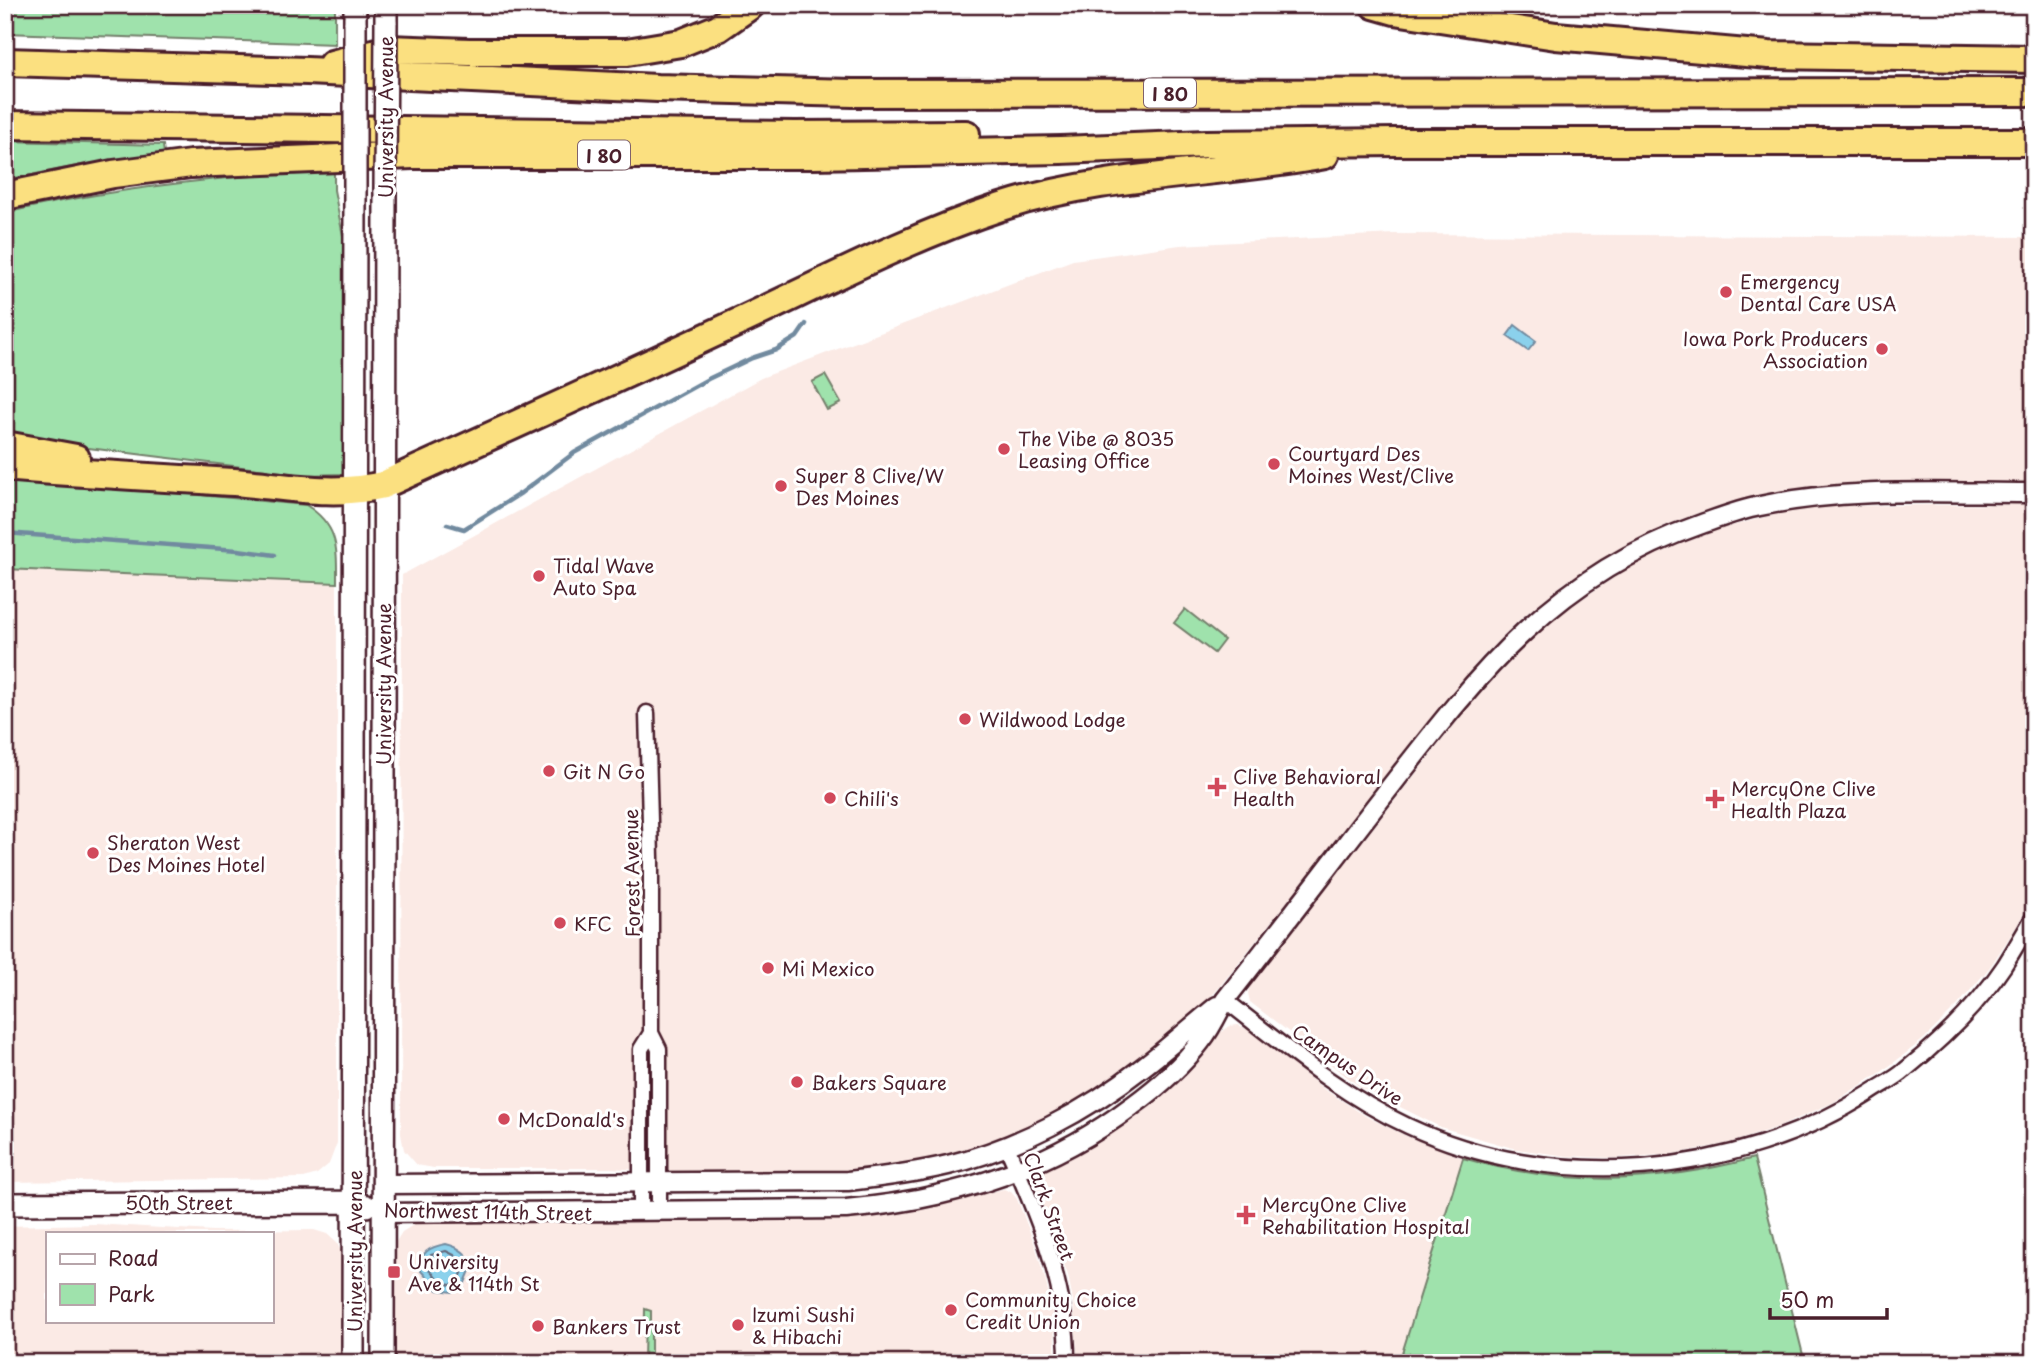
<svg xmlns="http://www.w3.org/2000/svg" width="2039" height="1368" font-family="'Playpen Sans',sans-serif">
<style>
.built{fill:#fbeae5;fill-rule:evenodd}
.green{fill:#9fe2ac;stroke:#74806c;stroke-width:2}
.water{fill:#8bd1ec;stroke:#718a9f;stroke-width:2}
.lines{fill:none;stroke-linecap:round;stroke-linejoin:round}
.shore{stroke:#646678;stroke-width:2}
.stream{stroke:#718a9f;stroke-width:4.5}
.minor-casing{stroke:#4a1f2b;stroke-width:19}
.tertiary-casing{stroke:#4a1f2b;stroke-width:23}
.secondary-casing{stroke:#4a1f2b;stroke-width:26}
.motorway-casing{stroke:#4a1f2b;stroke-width:32}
.minor{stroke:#fff;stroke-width:14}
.tertiary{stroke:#fff;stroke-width:18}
.secondary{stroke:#fff;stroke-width:21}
.motorway{stroke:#fbe080;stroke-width:26}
.secondary-bridge-casing{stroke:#4a1f2b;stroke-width:26;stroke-linecap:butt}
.secondary-bridge{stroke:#fff;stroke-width:21}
.poi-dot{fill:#d1495b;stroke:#fff;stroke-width:2.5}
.labels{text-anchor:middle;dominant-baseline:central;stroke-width:6;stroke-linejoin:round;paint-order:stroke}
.shield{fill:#fff;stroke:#80626b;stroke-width:2}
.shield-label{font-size:18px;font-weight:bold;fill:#4a1f2b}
.street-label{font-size:19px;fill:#4a1f2b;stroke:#fff}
.poi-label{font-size:19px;fill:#4a1f2b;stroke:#fff;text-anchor:start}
</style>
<rect width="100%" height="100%" fill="#fff"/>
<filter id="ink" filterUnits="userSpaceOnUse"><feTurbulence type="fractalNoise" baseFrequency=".0143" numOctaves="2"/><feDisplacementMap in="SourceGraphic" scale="14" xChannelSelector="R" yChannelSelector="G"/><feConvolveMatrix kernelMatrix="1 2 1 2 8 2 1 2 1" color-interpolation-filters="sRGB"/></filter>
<g filter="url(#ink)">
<!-- built -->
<path class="built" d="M1394,234L2034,237V482L1864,483L1781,491L1701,512L1664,526L1606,556L1563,584L1520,619L1480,659L1216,991L1176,1032L1101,1088L1029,1126L978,1146L935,1159L879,1169L832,1173H681L611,1168H434L417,1165L404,1150L401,1134L402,575L761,378L1073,260L1180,245Z
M2034,504V894L2018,924L1990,967L1958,1005L1924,1039L1883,1071L1834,1102L1781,1126L1730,1143L1672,1154L1615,1158L1566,1156L1516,1149L1440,1127L1360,1087L1250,1002L1248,993L1251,983L1470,705L1531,639L1564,611L1612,579L1634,565L1674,546L1720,529L1781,513L1834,506Z
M5,569L337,583V1143L329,1164L317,1174L304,1178L5,1182Z
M1238,1025L1247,1029L1325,1090L1367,1117L1406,1136L1463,1158L1399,1363H1078L1073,1301L1068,1275L1038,1193L1036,1185L1039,1176L1046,1169L1117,1130L1169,1089L1221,1032L1230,1026Z
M1004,1189L1011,1192L1017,1199L1035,1245L1046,1282L1054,1322L1056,1363H392L394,1245L402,1232L415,1224L427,1222L830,1219L904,1212Z
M94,1224L213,1231L314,1230L327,1234L337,1243L345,1259V1363H5V1226ZM47,1233H271V1321H47Z"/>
<!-- green -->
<path class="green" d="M5,5H335V44L5,33Z
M5,141L163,145L164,154L82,165L5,180Z
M287,173H334V190L344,241V474L306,475L40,442L5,433V213C98,191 192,180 287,173Z
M825,375L841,403L827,410L812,382Z
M5,477L306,505C339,526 337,548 337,583L5,569Z
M1185,609L1224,640L1214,653L1174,623Z
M1463,1158C1562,1187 1655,1184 1754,1158L1805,1363H1399Z
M645,1309L651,1311V1363H644Z"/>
<!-- water -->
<path class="water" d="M1515,325L1536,341L1528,351L1507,336Z
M446,1244C459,1247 468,1253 472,1266L464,1285L453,1292L438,1290L421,1271C419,1252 429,1247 446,1244Z"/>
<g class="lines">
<!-- shore -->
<path class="shore" d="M446,1251L460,1258L465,1266L459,1280L451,1285L440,1283L428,1267L431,1255Z"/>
<!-- stream -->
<path class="stream" d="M447,524L464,529L521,493L574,453L708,379L752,358L776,350L797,337L806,324
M5,533L238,550L275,555"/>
<!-- minor casing -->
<g class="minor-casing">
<path id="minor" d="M647,713L651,857V1033L659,1049V1211
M1225,1000C1283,1045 1341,1095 1408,1126C1553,1194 1736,1178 1870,1093C1882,1085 1895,1079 1905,1070C1941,1041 1978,1005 2004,966C2014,950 2024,933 2034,916
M1006,1145C1037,1214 1068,1286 1067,1363
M641,1212V1049L651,1033"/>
</g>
<!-- tertiary casing -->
<g class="tertiary-casing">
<path id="tertiary" d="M383,1184L848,1181C882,1177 915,1173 948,1165C1017,1148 1087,1111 1143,1067C1168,1048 1192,1026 1217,1006
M383,1213L846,1209C950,1200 1048,1170 1132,1106C1157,1088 1182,1066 1201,1041C1211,1029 1218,1013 1225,1000C1279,932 1331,863 1384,795C1476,677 1552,576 1699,525C1719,518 1739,510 1760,506C1849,487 1943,493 2034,493"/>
</g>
<!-- secondary casing -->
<g class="secondary-casing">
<path id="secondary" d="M386,5V23
M355,23V5
M5,1204L354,1202L366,1206
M353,1363L355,190
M383,1363L385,191"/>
</g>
<!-- motorway casing -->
<g class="motorway-casing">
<path id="motorway" d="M1374,5L1395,11L1556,36L1769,55L2034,59
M5,62L307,71L657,88L853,93L2034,92
M332,64L388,49L469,52H627L681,43L718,28L751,5
M5,125L794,135L966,134
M5,196L113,174L191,164L413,155H814L1061,150L1206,144L1395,142H2034
M5,445L76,458
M5,467C82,474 158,477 234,482C284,486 334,497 383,485C499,432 615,380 730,326C819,285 907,238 1001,207C1106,173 1218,175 1325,155"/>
</g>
<!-- minor -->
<use href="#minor" class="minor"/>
<!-- tertiary -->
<use href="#tertiary" class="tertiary"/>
<!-- secondary -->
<use href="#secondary" class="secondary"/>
<!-- motorway -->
<use href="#motorway" class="motorway"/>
<!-- secondary-bridge casing -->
<g class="secondary-bridge-casing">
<path id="secondary-bridge" d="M355,23V190
M385,191L386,23"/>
</g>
<!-- secondary-bridge -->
<use href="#secondary-bridge" class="secondary-bridge"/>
</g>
</g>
<!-- markers -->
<g class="poi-dot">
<circle cx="1726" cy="292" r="7"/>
<circle cx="1882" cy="349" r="7"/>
<circle cx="1004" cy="449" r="7"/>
<circle cx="1274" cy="464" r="7"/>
<circle cx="781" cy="486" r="7"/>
<circle cx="539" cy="576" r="7"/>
<circle cx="965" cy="719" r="7"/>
<circle cx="549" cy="771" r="7"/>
<path d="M1213.5 776.5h7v7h7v7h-7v7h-7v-7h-7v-7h7z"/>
<circle cx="830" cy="798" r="7"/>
<path d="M1711.5 788.5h7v7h7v7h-7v7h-7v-7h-7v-7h7z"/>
<circle cx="93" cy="853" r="7"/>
<circle cx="560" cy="923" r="7"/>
<circle cx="768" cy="968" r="7"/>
<circle cx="797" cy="1082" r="7"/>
<circle cx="504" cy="1119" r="7"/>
<path d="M1242.5 1204.5h7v7h7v7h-7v7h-7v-7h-7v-7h7z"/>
<rect x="387" y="1265" width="14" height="14" rx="3.5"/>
<circle cx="951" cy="1310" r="7"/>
<circle cx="738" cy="1325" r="7"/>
<circle cx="538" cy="1326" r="7"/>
</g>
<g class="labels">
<!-- shield labels -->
<g class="shield">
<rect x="1144" y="78.5" width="52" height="29" rx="5"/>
<rect x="578" y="140.5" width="52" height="29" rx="5"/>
</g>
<g class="shield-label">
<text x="1170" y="93">I 80</text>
<text x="604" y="155">I 80</text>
</g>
<!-- street labels -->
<g class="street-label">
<text transform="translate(385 117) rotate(-90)">University Avenue</text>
<text transform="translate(383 684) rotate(-90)">University Avenue</text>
<text transform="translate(631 873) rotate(-91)">Forest Avenue</text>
<text transform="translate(1348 1064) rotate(34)">Campus Drive</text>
<text x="179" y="1202">50th Street</text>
<text transform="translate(1050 1206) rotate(70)">Clark Street</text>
<text transform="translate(488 1211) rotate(1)">Northwest 114th Street</text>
<text transform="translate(354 1251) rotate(-90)">University Avenue</text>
</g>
<!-- poi labels -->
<g class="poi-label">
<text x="1740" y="281">Emergency<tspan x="1740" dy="22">Dental Care USA</tspan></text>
<text x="1868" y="338" text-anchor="end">Iowa Pork Producers<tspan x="1868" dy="22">Association</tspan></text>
<text x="1018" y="438">The Vibe @ 8035<tspan x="1018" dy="22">Leasing Office</tspan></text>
<text x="1288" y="453">Courtyard Des<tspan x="1288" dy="22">Moines West/Clive</tspan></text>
<text x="795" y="475">Super 8 Clive/W<tspan x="795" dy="22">Des Moines</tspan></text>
<text x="553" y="565">Tidal Wave<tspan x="553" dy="22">Auto Spa</tspan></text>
<text x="979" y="719">Wildwood Lodge</text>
<text x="563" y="771">Git N Go</text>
<text x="1233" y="776">Clive Behavioral<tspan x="1233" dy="22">Health</tspan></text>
<text x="1731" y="788">MercyOne Clive<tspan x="1731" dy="22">Health Plaza</tspan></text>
<text x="844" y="798">Chili's</text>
<text x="107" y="842">Sheraton West<tspan x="107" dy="22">Des Moines Hotel</tspan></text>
<text x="574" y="923">KFC</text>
<text x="782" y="968">Mi Mexico</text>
<text x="811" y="1082">Bakers Square</text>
<text x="518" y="1119">McDonald's</text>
<text x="1262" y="1204">MercyOne Clive<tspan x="1262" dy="22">Rehabilitation Hospital</tspan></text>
<text x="408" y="1261">University<tspan x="408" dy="22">Ave &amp; 114th St</tspan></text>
<text x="965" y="1299">Community Choice<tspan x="965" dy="22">Credit Union</tspan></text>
<text x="752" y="1314">Izumi Sushi<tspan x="752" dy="22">&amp; Hibachi</tspan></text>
<text x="552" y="1326">Bankers Trust</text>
</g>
</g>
<!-- margin -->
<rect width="2039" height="1368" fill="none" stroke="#fff" stroke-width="28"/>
<rect x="14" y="14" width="2011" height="1340" fill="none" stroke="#4a1f2b" stroke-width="2.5" filter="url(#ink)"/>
<!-- legend -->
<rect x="46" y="1232" width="228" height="91" fill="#ffffff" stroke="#b7a5aa" stroke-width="2"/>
<rect x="60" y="1254" width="35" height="10" fill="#ffffff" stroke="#b7a5aa" stroke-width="2"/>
<text x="108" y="1266" font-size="21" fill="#4a1f2b">Road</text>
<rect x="60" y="1284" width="35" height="21" fill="#9fe2ac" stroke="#b7a5aa" stroke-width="2"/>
<text x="108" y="1302" font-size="21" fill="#4a1f2b">Park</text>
<!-- scale -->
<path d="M1770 1308v10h117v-10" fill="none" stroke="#4a1f2b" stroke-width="3.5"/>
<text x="1780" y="1308" font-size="21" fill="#4a1f2b" stroke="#ffffff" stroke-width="5" paint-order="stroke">50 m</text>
</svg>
